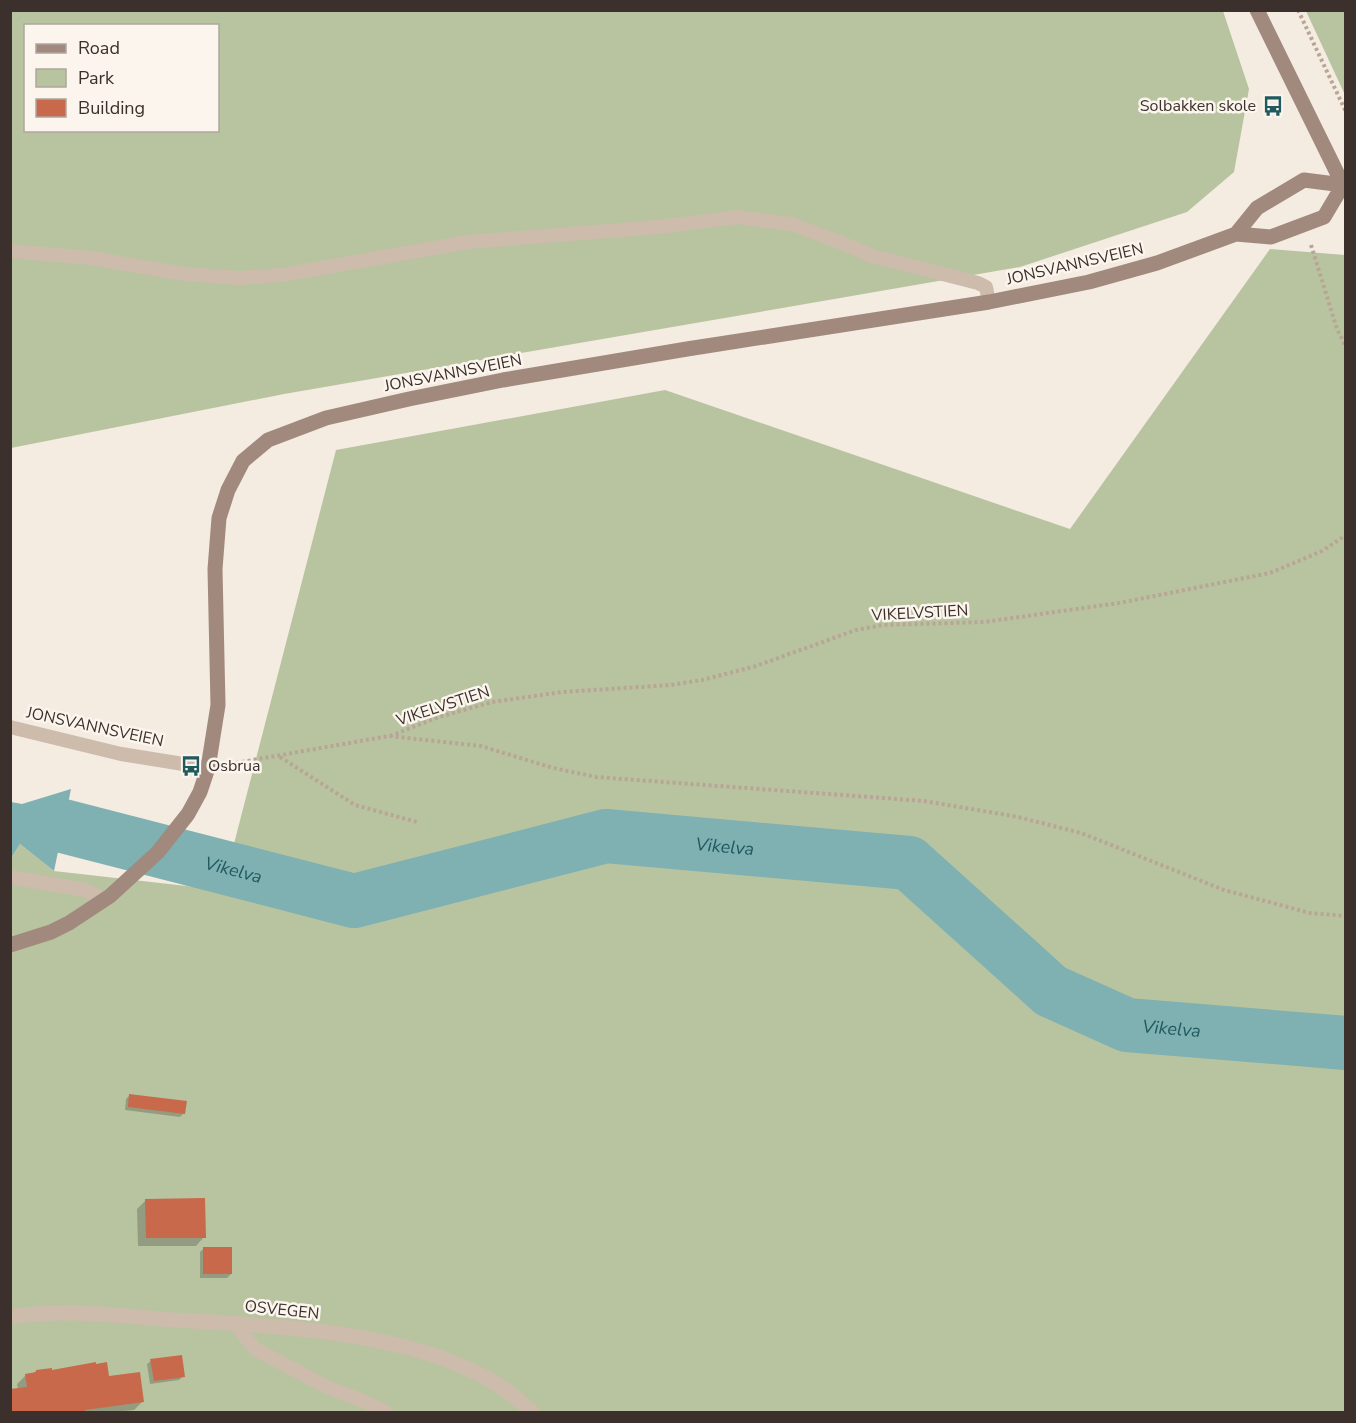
<svg xmlns="http://www.w3.org/2000/svg" width="1356" height="1423" font-family="'Nunito Sans',sans-serif">
<style>
.green{fill:#b8c4a0;fill-rule:evenodd}
.water{fill:#7fb0b2}
.shadow{fill:#0003}
.lines{fill:none;stroke-linecap:round;stroke-linejoin:round}
.river{stroke:#7fb0b2;stroke-width:54}
.building{fill:#c8694b}
.path{stroke:#b9a596;stroke-width:4;stroke-dasharray:3 3;stroke-linecap:butt}
.service{stroke:#cdbbac;stroke-width:14}
.minor{stroke:#cdbbac;stroke-width:15}
.secondary{stroke:#a18a7d;stroke-width:15}
.labels{text-anchor:middle;dominant-baseline:central;stroke-width:5;stroke-linejoin:round;paint-order:stroke}
.poi-label{font-size:16px;fill:#3b302b;stroke:#fbf5ee;text-anchor:end}
.street-label{font-size:16px;fill:#3b302b;stroke:#fbf5ee}
.water-label{font-size:18px;font-style:italic;fill:#1f5a5e;stroke:#fbf5ee}
</style>
<rect width="100%" height="100%" fill="#f4ebe1"/>
<!-- green -->
<path class="green" d="M11,11H1223L1249,89L1234,172L1187,212L1020,267L284,394L11,448ZM26,26H218V130H26Z
M1306,11H1345V95Z
M1270,249L1345,255V1412H11V858L20,844L54,871L222,890L336,450L665,390L1070,529Z"/>
<!-- water -->
<path class="water" d="M71,789L54,871L20,844L11,858V802L22,804Z"/>
<!-- shadow -->
<path class="shadow" d="M130,1095L184,1113L180,1117L125,1110L126,1099Z
M146,1200L204,1237L196,1246H138L137,1209Z
M204,1248L231,1274L227,1278H200V1252Z
M151,1361L183,1376L179,1380L150,1384L147,1364Z
M36,1371L108,1378L143,1401L134,1410L114,1412H10V1391L18,1390L17,1384L26,1375L33,1374Z"/>
<g class="lines">
<!-- river -->
<path class="river" id="s1" d="M63,826L354,901L606,836L909,863L1051,991L1127,1025L1346,1043"/>
</g>
<!-- building -->
<path class="building" d="M129,1094L187,1101L185,1114L128,1107Z
M205,1198L206,1238H146L145,1199Z
M203,1247H232V1274H203Z
M182,1355L185,1377L154,1381L150,1359Z
M96,1362V1364L107,1362L109,1376L140,1372L144,1402L85,1410V1412H10V1389L27,1387L25,1374L36,1372V1370L52,1368V1370Z"/>
<g class="lines">
<!-- path -->
<path class="path" d="M1298,10L1346,112
M1311,245L1337,329L1346,347
M390,736L439,717L492,702L562,692L671,685L702,680L756,666L856,630L883,625L984,622L1119,603L1270,573L1322,551L1346,535
M280,757L355,805L417,822
M230,764L389,736L481,746L553,768L596,777L924,801L1018,817L1081,833L1224,890L1310,913L1346,916"/>
<!-- service -->
<path class="service" d="M10,251L91,258L184,274L239,278L282,275L468,242L659,227L737,217L792,224L847,245L872,256L978,283L986,287L989,302
M10,727L121,754L208,768
M10,877L85,890L106,900
M235,1324L255,1349L327,1387L368,1403L386,1412"/>
<!-- minor -->
<path class="minor" d="M10,1317C65,1308 119,1316 174,1320C275,1326 428,1331 511,1394C519,1400 525,1406 532,1412"/>
<!-- secondary -->
<path class="secondary" d="M1257,10L1343,185
M1236,234L1257,208L1304,180L1343,185
M10,945L51,932L69,923L110,896L158,852L188,814L200,792L208,768L218,705L215,569L219,518L228,490L243,461L268,440L326,418L409,399L503,380L687,349L989,302L1089,282L1157,263L1236,234L1271,237L1324,217L1343,185"/>
</g>
<!-- icons -->
<defs>
<g id="bus-bare" transform="scale(1.62)"><path d="M-5-6H5V4H4V6H2V4H-2V6H-4V4H-5ZM-3.5-4V0h7V-4ZM-3.5 1.2v1.5H-2V1.2ZM2 1.2v1.5H3.5V1.2Z" fill="#1f5a5e" stroke="#fbf5ee" stroke-width="2.5" paint-order="stroke"/></g>
</defs>
<g fill-rule="evenodd">
<use href="#bus-bare" x="1273" y="106"/>
<use href="#bus-bare" x="191" y="766"/>
</g>
<g class="labels">
<!-- poi labels -->
<g class="poi-label">
<text x="1256" y="106">Solbakken skole</text>
<text x="208" y="766" text-anchor="start">Osbrua</text>
</g>
<!-- street labels -->
<g class="street-label">
<text transform="translate(1075 264) rotate(-13)">JONSVANNSVEIEN</text>
<text transform="translate(453 373) rotate(-11)">JONSVANNSVEIEN</text>
<text transform="translate(920 613) rotate(-3)">VIKELVSTIEN</text>
<text transform="translate(443 706) rotate(-18)">VIKELVSTIEN</text>
<text transform="translate(95 727) rotate(12)">JONSVANNSVEIEN</text>
<text transform="translate(282 1310) rotate(6)">OSVEGEN</text>
</g>
<!-- water labels -->
<g class="water-label">
<text stroke="none"><textPath href="#s1" startOffset="680">Vikelva</textPath></text>
<text stroke="none"><textPath href="#s1" startOffset="176">Vikelva</textPath></text>
<text stroke="none"><textPath href="#s1" startOffset="1184">Vikelva</textPath></text>
</g>
</g>
<!-- border -->
<rect width="1356" height="1423" fill="none" stroke="#3b302b" stroke-width="24"/>
<!-- legend -->
<rect x="24" y="24" width="195" height="108" fill="#fbf5ee" stroke="#aea6a0" stroke-width="1.5"/>
<rect x="36" y="44" width="30" height="9" fill="#a18a7d" stroke="#aea6a0" stroke-width="1.5"/>
<text x="78" y="54" font-size="18" fill="#3b302b">Road</text>
<rect x="36" y="69" width="30" height="18" fill="#b8c4a0" stroke="#aea6a0" stroke-width="1.5"/>
<text x="78" y="84" font-size="18" fill="#3b302b">Park</text>
<rect x="36" y="99" width="30" height="18" fill="#c8694b" stroke="#aea6a0" stroke-width="1.5"/>
<text x="78" y="114" font-size="18" fill="#3b302b">Building</text>
</svg>
